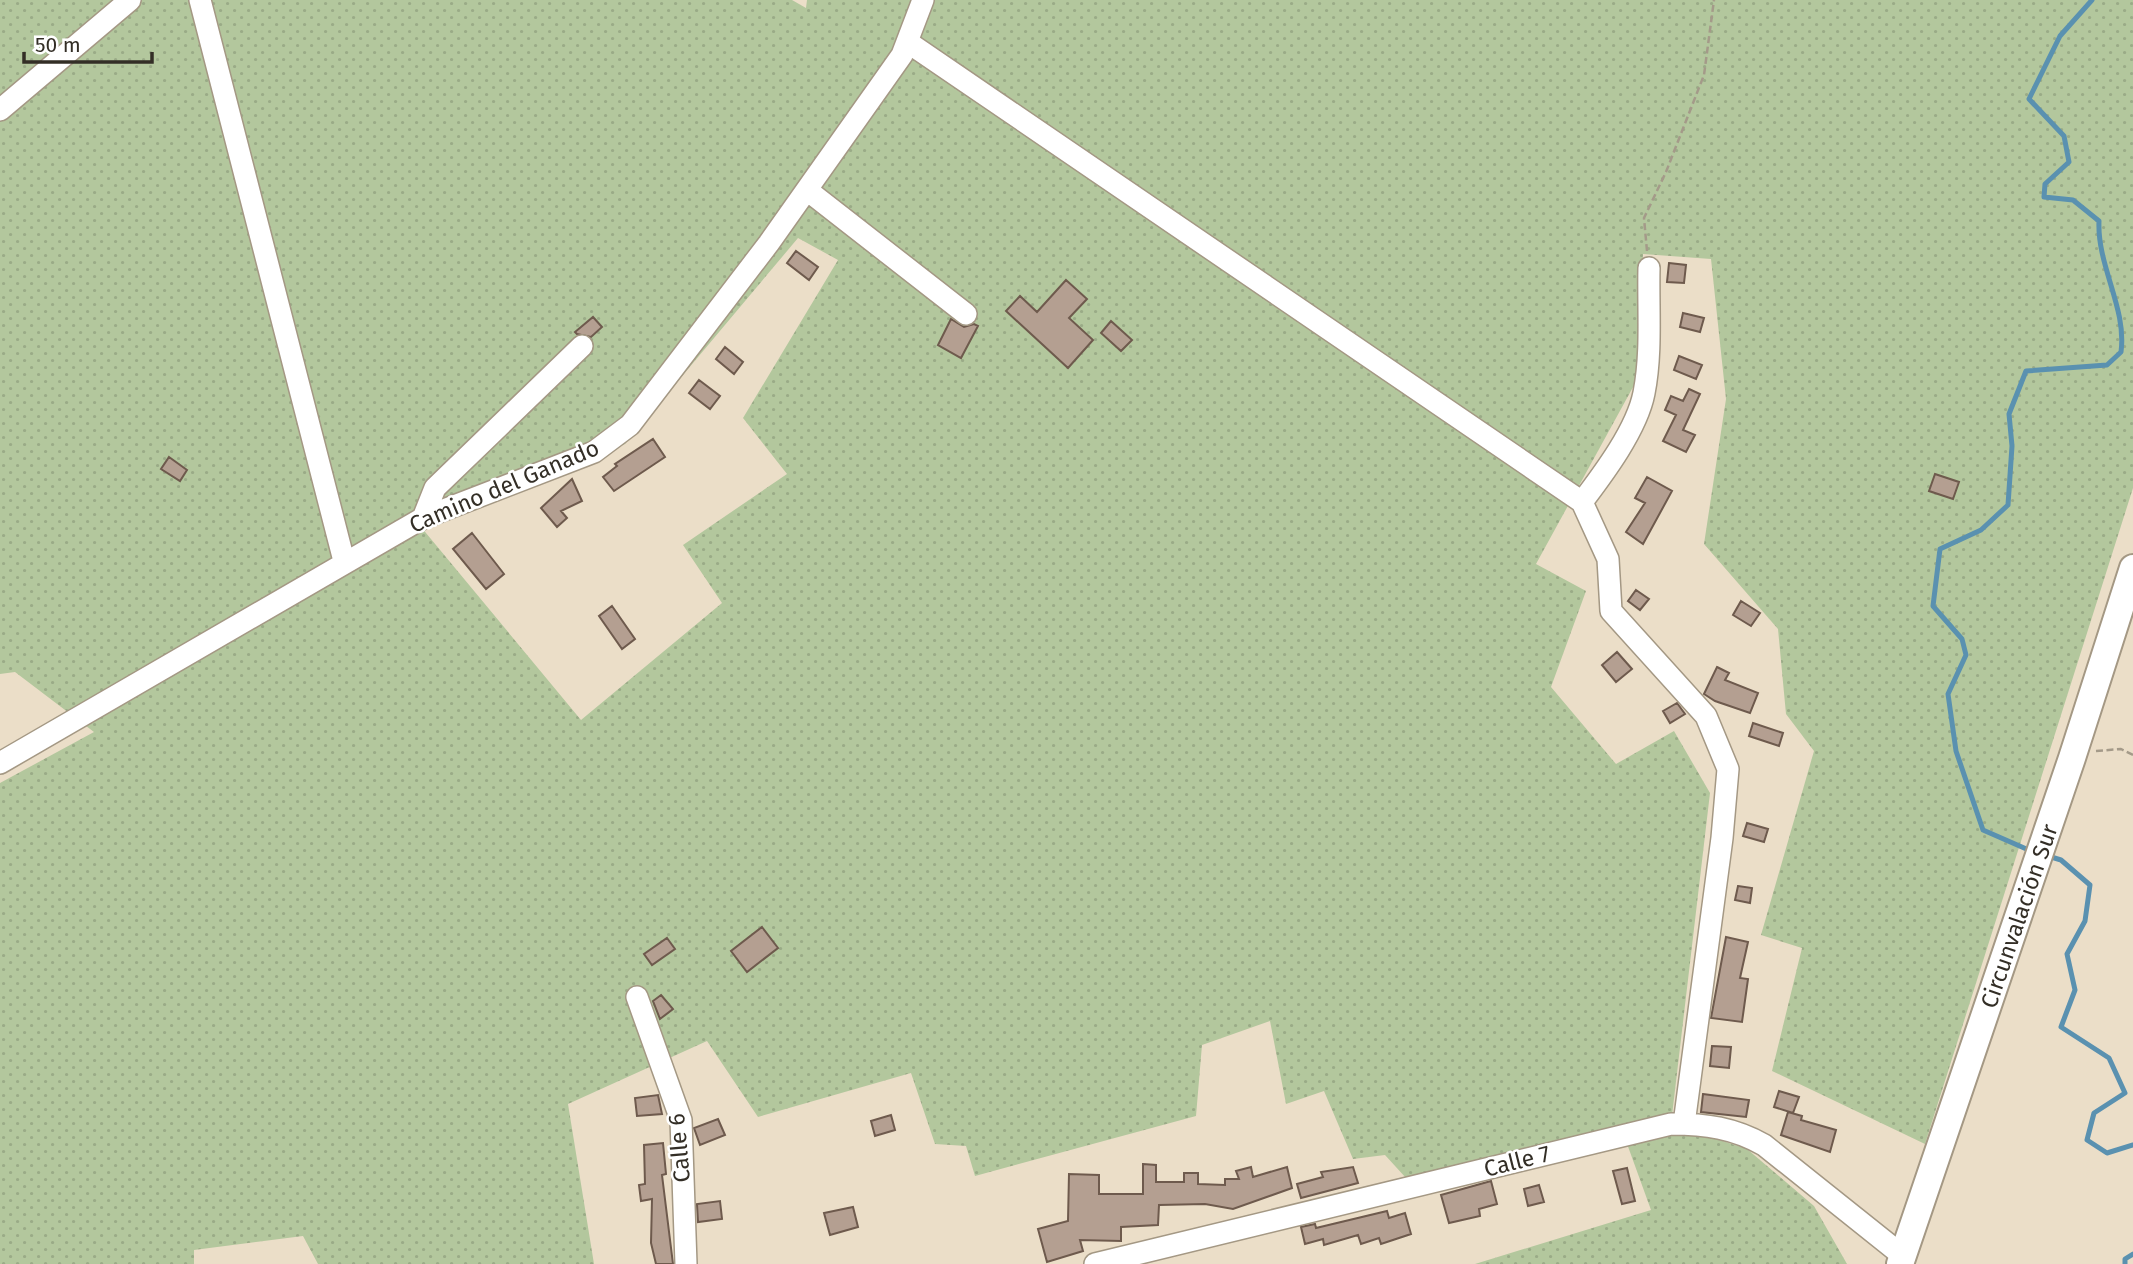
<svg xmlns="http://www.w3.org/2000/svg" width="2133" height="1264" font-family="'Fira Sans',sans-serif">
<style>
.grass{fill:url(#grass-dots);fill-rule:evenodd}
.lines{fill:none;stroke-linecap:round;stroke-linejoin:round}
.stream{stroke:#5a91b0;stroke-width:5}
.building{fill:#b49f91;stroke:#6e5a4d;stroke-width:2}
.minor-casing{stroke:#a49884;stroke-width:24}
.major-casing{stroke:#a49884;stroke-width:30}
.path{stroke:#a49a89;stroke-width:2.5;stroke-dasharray:7 3.5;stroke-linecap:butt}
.minor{stroke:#fff;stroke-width:21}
.major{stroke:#fff;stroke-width:26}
.labels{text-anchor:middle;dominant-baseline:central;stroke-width:5;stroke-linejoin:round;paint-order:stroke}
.street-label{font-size:23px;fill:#332e26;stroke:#fff}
</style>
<defs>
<pattern id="grass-dots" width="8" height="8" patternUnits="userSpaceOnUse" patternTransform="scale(1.75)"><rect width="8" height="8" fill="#b3c79d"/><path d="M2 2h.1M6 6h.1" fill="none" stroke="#9aab87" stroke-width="1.8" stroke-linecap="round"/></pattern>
</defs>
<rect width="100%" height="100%" fill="#ebdec8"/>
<!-- grass -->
<path class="grass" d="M0,0H792L806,8L807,0H2133V488L1925,1144L1772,1071L1802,948L1761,935L1814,751L1786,714L1778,629L1704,544L1726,399L1711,259L1643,254L1638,378L1536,564L1586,591L1551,687L1616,764L1674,731L1710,793L1671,1124L1747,1149L1814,1206L1847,1264H1475L1651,1210L1626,1141L1406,1178L1385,1155L1353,1159L1324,1091L1286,1104L1270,1021L1202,1045L1196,1116L975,1176L966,1146L935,1144L911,1073L758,1117L707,1041L568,1104L594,1264H318L303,1236L194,1250V1264H0V783L94,732L15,672L0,674ZM798,238L838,260L743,418L787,474L683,545L722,603L581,720L421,527L509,494L625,444Z"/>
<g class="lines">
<!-- stream -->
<path class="stream" d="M2031,851L1983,830L1956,751L1948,694L1966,655L1962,639L1933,606L1940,549L1981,530L2008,505L2012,446L2009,414L2026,371L2107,365L2121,352C2127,308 2097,266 2099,221L2073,200L2044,197L2045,184L2069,162L2064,136L2029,99L2060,36L2092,0
M2048,856L2061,860L2090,885L2085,921L2067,954L2075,990L2061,1027L2109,1058L2125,1093L2094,1113L2087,1140L2107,1153L2133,1145
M2125,1264V1259L2133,1254"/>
</g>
<!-- building -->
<path class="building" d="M796,251L818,267L809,280L787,263Z
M1669,263L1686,265L1684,283L1667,282Z
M1066,280L1087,299L1069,318L1093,340L1068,368L1006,311L1020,296L1037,312Z
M1683,313L1704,318L1700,332L1680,327Z
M593,317L602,327L591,337L577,334L575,332Z
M951,319L964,327L974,324L978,326L961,358L938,345Z
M1111,321L1132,340L1121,351L1101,333Z
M725,347L743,362L734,374L716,359Z
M1679,356L1702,365L1696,379L1674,370Z
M699,380L720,396L710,409L689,393Z
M1689,389L1700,394L1683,430L1695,435L1686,452L1663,441L1676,415L1665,410L1671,396L1683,401Z
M653,439L665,457L614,491L603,477L617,466L615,464Z
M169,457L187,470L180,481L161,469Z
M1935,474L1959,482L1953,499L1929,491Z
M1647,477L1672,491L1643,544L1626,532L1645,503L1635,498Z
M572,479L582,501L561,511L567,518L557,527L541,508Z
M472,533L504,574L486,589L453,549Z
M1636,590L1649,599L1640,610L1628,601Z
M1741,601L1760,613L1751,626L1733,615Z
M612,606L635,639L622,649L599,616Z
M1617,652L1632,669L1616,682L1602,665Z
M1717,667L1729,673L1725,680L1758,693L1750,713L1715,701L1704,694Z
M1677,703L1685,714L1670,723L1663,711Z
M1753,723L1783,733L1779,746L1749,736Z
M1747,823L1768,829L1764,842L1743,836Z
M1738,886L1752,888L1750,903L1735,900Z
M762,927L778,948L747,972L731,951Z
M1726,937L1748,942L1740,978L1748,979L1742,1022L1711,1018Z
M667,938L675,949L652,965L644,954Z
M661,995L673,1009L660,1019L653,1001Z
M1712,1046L1731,1047L1729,1068L1710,1066Z
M1779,1091L1799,1097L1793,1113L1774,1107Z
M1703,1094L1749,1100L1746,1117L1701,1112Z
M658,1095L662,1114L637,1116L635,1098Z
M1788,1112L1802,1116L1801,1120L1836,1130L1830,1152L1781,1135Z
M891,1115L895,1130L875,1136L871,1121Z
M718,1119L725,1135L700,1145L694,1128Z
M663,1143L666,1174L662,1175L673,1264H656L651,1243L652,1199L641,1201L639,1185L645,1184L644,1145Z
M1143,1164L1156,1165V1182H1184V1173H1198V1184L1225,1185V1179H1239L1236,1171L1251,1167L1253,1177L1287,1167L1292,1188L1233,1209L1205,1204L1159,1205L1158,1225L1121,1227V1241L1080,1240L1083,1251L1047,1262L1038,1229L1068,1221L1069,1174L1099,1175V1194H1143Z
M1353,1167L1358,1183L1301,1198L1297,1184L1323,1177L1321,1172Z
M1627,1168L1635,1201L1622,1204L1613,1171Z
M1491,1181L1497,1204L1479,1209L1480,1216L1449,1223L1441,1195Z
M1539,1185L1544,1202L1528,1206L1524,1189Z
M720,1201L722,1219L698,1222L697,1204Z
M853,1207L858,1227L830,1235L824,1213Z
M1387,1211L1389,1218L1405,1213L1411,1234L1381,1244L1379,1238L1361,1244L1358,1235L1324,1245L1323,1239L1305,1244L1301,1227L1315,1224L1316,1228Z"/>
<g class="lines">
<!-- minor casing -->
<g class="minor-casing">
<path id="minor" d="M200,0L344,561
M909,43L1582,502L1608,559L1611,611L1706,716L1728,769L1722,838L1684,1124
M0,110L130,0
M807,190L966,314
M1582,502C1604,473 1637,429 1644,393C1652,352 1648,309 1649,268
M423,518L435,488L582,346
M0,763L423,518L594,452L630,425L769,243L902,55L923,0
M637,997L681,1120L686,1264
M1095,1264L1671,1124C1706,1124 1734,1128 1764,1145L1903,1256"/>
</g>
<!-- major casing -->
<g class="major-casing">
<path id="major" d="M1900,1264L2072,758L2133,568"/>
</g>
<!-- path -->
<path class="path" d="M1647,251L1644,218L1666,172L1704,75L1714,0
M2096,751L2121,749L2133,755"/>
<!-- minor -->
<use href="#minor" class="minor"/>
<!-- major -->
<use href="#major" class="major"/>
</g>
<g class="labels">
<!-- street labels -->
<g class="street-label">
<text transform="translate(504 486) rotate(-23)">Camino del Ganado</text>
<text transform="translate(2019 916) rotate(-71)">Circunvalación Sur</text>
<text transform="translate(679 1148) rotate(-95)">Calle 6</text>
<text transform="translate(1517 1161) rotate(-14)">Calle 7</text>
</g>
</g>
<!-- scale -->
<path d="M24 52v10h128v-10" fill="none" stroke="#332e26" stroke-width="3.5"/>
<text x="35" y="52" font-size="21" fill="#332e26" stroke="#ffffff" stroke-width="5" paint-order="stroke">50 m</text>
</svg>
